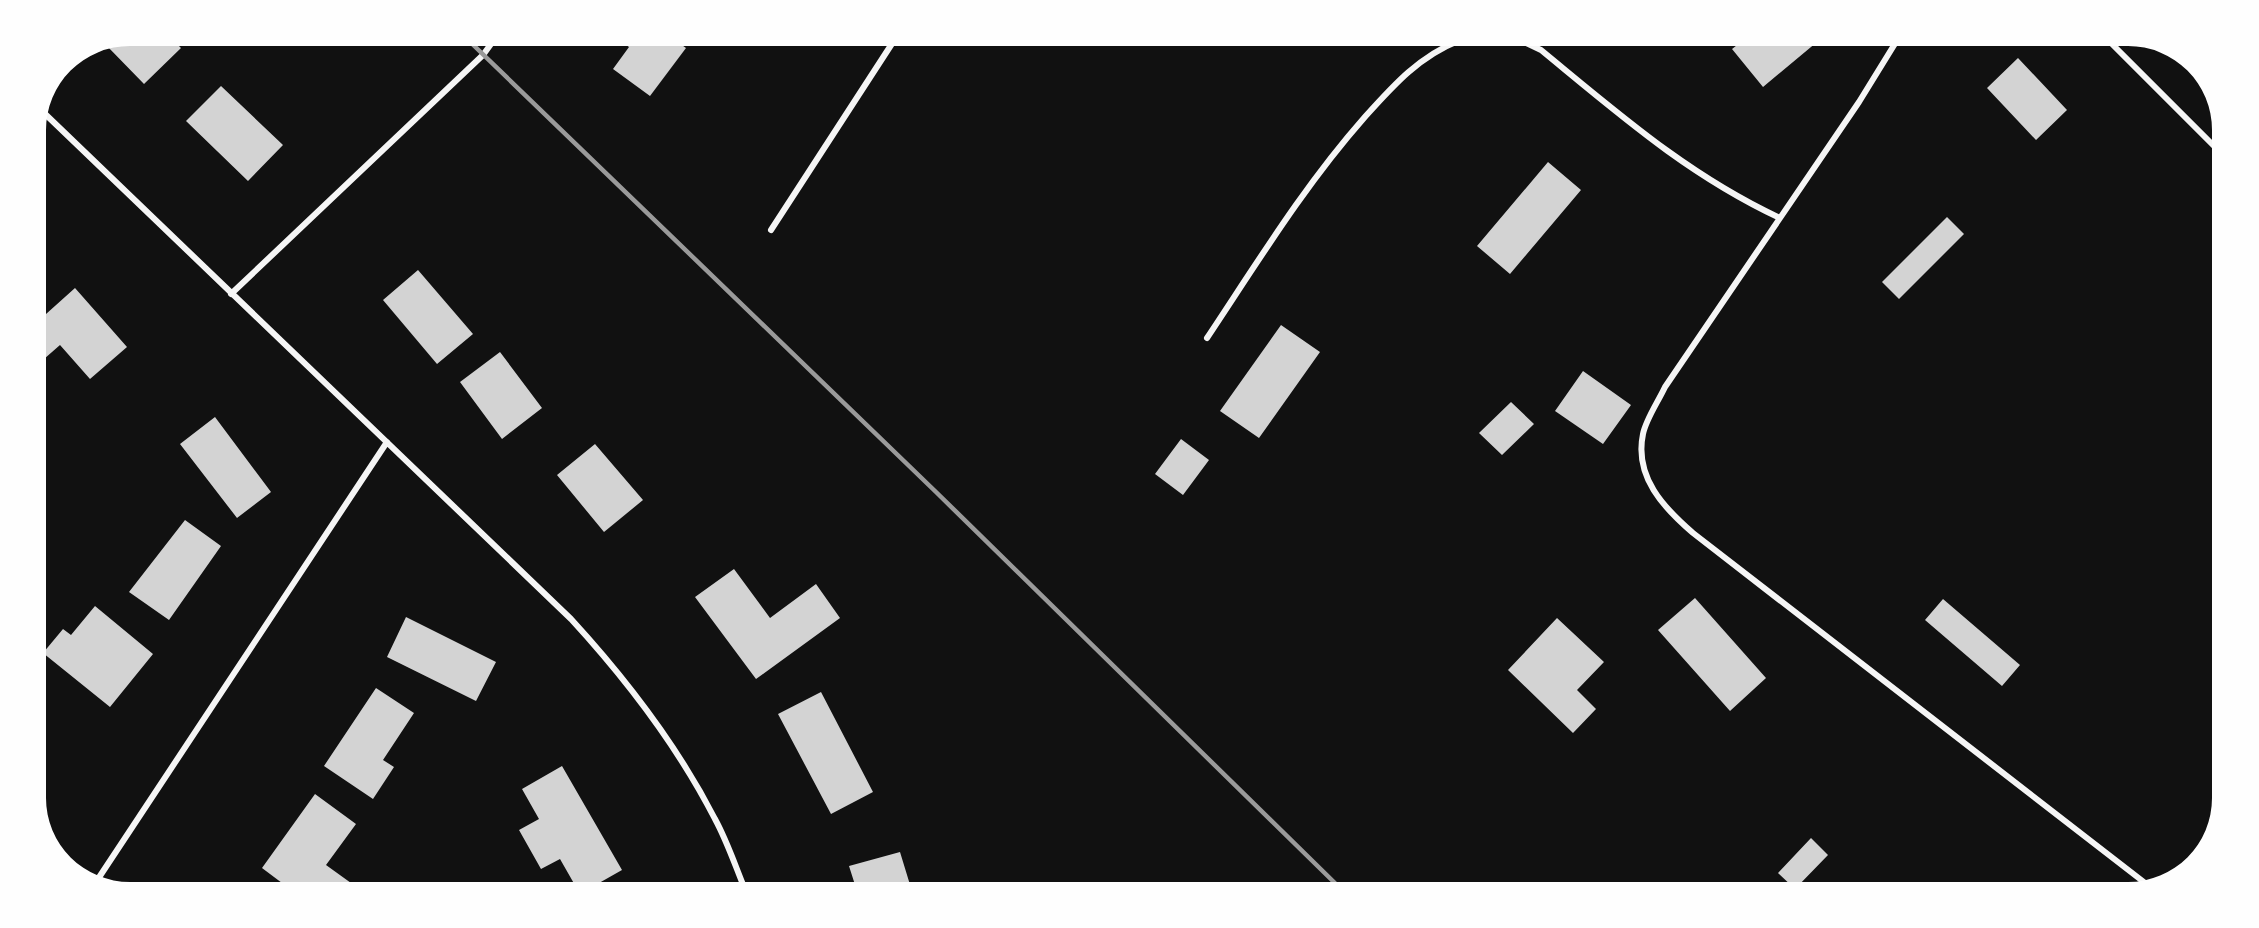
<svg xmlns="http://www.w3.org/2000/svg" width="2259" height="928" font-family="'Nunito Sans',sans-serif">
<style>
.building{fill:#d3d3d3}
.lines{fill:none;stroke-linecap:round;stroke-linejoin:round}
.minor{stroke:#f5f5f5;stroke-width:6}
.rail{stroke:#9a9a9a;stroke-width:4.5}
</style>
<rect width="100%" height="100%" fill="#111"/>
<!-- building -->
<path class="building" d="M130,36H169L181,48L144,84L107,46Z
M623,38H672L686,48L650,96L613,69L629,47L621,41Z
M1741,42H1754L1757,45L1761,42H1817L1763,87L1732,49Z
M2018,58L2067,110L2036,140L1987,88Z
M221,86L283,145L248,181L186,121Z
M1548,162L1581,190L1510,274L1477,246Z
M1947,217L1964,234L1899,299L1882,282Z
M418,270L473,334L437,364L383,300Z
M75,288L127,347L90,379L60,345L36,366V323Z
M1281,325L1320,352L1259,438L1220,411Z
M500,352L542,408L502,439L460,382Z
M1583,371L1631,405L1603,444L1555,411Z
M1511,402L1534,424L1502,455L1479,433Z
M215,417L271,492L237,518L180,444Z
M1181,439L1209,460L1183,495L1155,474Z
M595,444L643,500L604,532L557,475Z
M185,520L221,546L169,620L129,592Z
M734,569L770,618L816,584L840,618L756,679L695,597Z
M1695,598L1766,678L1730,711L1658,630Z
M1943,599L2020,665L2002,686L1925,620Z
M95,606L153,654L110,707L43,653L63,629L71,635Z
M406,617L496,662L476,701L387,657Z
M1557,618L1604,662L1577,690L1596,709L1573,733L1508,670Z
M376,688L414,713L383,760L394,767L373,799L324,766Z
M821,692L873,792L831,814L778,714Z
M562,766L622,870L592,887H576L560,859L541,869L519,830L539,819L522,789Z
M315,794L356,824L326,865L351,883L348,886H286L262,868Z
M1811,838L1828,855L1795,889L1778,873Z
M900,852L911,888H856L849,866Z"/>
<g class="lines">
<!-- minor -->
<path class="minor" d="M1522,41L1541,50C1619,114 1688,175 1780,218
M1896,42L1859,102L1665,387C1658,402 1646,419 1643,434C1634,477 1664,508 1693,533L2149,886
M2111,43L2223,155
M42,111L571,619C627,680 677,745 715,819C727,841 735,865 744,887
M771,230L895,39
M231,294L483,55L496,37
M1207,338C1257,263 1304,186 1364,118C1392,87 1418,57 1458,41
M94,885L387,442"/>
<!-- rail -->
<path class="rail" d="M465,37L936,492L1341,889"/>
</g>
<!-- crop -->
<path d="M0 0H2259V928H0ZM130 46H2128A84 84 0 0 1 2212 130V798A84 84 0 0 1 2128 882H130A84 84 0 0 1 46 798V130A84 84 0 0 1 130 46Z" fill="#fefefe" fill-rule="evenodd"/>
</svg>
